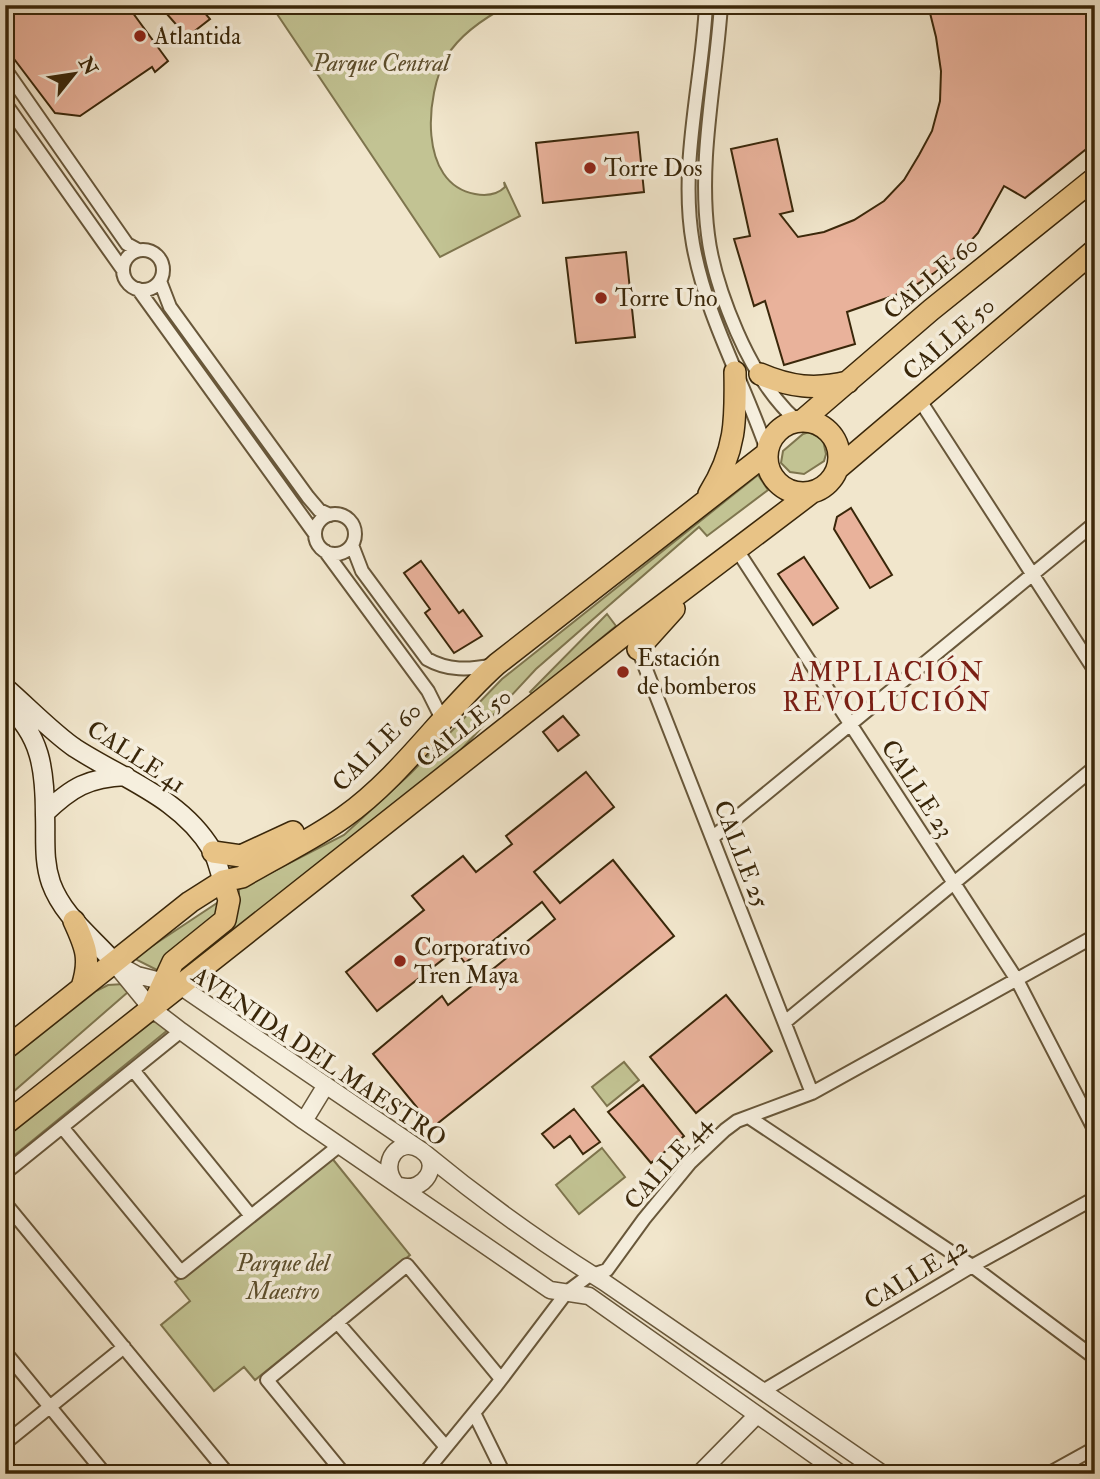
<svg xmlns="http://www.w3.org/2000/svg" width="1100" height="1479" font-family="'IM FELL Double Pica',serif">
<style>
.green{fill:#c2c393;stroke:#7e754e;stroke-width:2}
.building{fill:#e9b29b;stroke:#3a270a;stroke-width:2}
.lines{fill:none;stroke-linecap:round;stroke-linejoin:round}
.minor-casing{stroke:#68573a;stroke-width:16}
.tertiary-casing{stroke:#68573a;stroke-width:19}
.secondary-casing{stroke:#3a270a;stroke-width:21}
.primary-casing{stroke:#3a270a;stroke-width:24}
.minor{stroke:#f6efde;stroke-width:12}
.tertiary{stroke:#f6efde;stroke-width:16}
.secondary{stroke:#f6efde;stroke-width:18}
.primary{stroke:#e8c386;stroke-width:21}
.poi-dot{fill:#8f2418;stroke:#f6efde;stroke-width:2.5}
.labels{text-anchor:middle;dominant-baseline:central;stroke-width:7;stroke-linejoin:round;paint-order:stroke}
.poi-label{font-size:24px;fill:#3a270a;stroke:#f6efde;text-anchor:start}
.park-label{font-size:24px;font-style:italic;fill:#5c4e2c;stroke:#f6efde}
.street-label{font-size:24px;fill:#3a270a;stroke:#f6efde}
.neighbourhood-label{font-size:26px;letter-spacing:2px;fill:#7a1f14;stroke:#f6efde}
</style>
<rect width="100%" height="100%" fill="#f1e6cc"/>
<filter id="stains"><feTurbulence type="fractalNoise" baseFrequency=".00286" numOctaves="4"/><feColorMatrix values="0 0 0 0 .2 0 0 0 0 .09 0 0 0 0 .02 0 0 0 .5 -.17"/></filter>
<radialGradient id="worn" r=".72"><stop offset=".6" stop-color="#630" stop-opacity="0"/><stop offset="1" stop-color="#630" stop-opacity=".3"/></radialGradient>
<!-- green -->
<path class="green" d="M271,5H509C486,17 461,33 447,56C425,94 418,184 475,194C486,196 497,195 505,187L504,182L520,216L440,257Z
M809,432L823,440L826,454L824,461L804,474L790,472L781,463L783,451L803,434Z
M758,475L768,490L707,536L699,527L536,669L458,753L181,972L180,971L181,966L239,898V889L344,835L411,773L502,679Z
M607,614L616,626L533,695L530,692Z
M217,903L219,905L217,921L157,970L137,960V956Z
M124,984L128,992L5,1099V1063L96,991L108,985Z
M152,1022H158L169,1029L5,1163V1138Z
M624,1062L639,1080L607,1106L592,1087Z
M602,1148L625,1177L579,1214L556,1185Z
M331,1157L410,1255L255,1380L244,1367L214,1391L161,1325L190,1301L175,1282Z"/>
<!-- building -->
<path class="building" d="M18,5H127L168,61L155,72L152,67L80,116L55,113L5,47L6,17Z
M159,5H198L210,19L187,37Z
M928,5H1095V142L1025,198L1004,186L978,233L956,257L934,273L907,291L847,312L855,344L784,365L765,301L754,306L734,239L750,236L731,149L777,139L793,211L780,214L798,237L824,232L854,220L884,201L904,180L919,155L932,131L940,101L941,71L936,37Z
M638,132L644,192L543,203L536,143Z
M626,252L635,337L576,343L566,258Z
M851,508L892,575L870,588L834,529L837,517Z
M804,557L838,608L813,625L778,574Z
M421,561L459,613L463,610L482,636L454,653L425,613L430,609L404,573Z
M563,716L579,735L558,751L543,732Z
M586,772L614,807L534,872L560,903L613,860L674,936L433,1127L373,1054L442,996L448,1005L555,919L542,902L465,963L455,950L377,1011L346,972L424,910L412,896L463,856L476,872L512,844L506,836Z
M726,995L772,1051L696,1113L650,1057Z
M643,1085L684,1136L651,1163L608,1112Z
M574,1109L600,1142L583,1154L570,1136L554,1148L542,1134Z"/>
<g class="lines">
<!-- minor casing -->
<g class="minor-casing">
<path id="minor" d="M706,5C702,84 679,165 693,244C706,317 743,380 767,450
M721,5C716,81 698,159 708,235C712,268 724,302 737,332C751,364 771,398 797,421
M5,69L127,244L138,250
M5,103L123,270
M123 270a20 20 0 1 1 40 0a20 20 0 1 1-40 0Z
M160,281L170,307L308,497L319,510L330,515
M138,289L315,534
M919,399L1095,671
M315 534a20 20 0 1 1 40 0a20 20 0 1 1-40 0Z
M352,545L362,571L427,659C448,671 469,670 493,665
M737,550L1017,980L1095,1131
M325,551L428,691L442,719
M636,644L812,1093
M712,838L1095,523
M785,1022L1095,767
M133,1070L251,1216
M750,1118L972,1266L1095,1358
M62,1127L181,1272L340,1145
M5,1173L181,1031
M5,1203L228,1474
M337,1322L446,1447
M5,1352L105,1474
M763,1391L972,1266L1095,1198
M474,1413L504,1474
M5,1443L124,1347
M344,1474L267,1380L407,1265L501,1379
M424,1474L496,1386L567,1292L587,1277L607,1270L644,1219L690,1163L725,1130L737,1121L812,1093L1095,936
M1048,1474L1095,1448"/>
</g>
<!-- tertiary casing -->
<g class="tertiary-casing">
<path id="tertiary" d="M114,962L137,975L180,986L421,1150C479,1198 540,1242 604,1282L883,1474
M119,969L151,1008L181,1031L304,1121L550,1290L589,1296L841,1474
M304,1121L326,1085
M395,1183C379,1162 399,1136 421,1150C442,1164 425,1193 400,1186
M699,1474L757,1415"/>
</g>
<!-- secondary casing -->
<g class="secondary-casing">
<path id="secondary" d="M5,687C26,705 53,733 75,748C123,779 181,798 212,850C217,859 219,871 223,881
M5,704C41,734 45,770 45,815C46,838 43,860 51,883C63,916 91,936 114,962
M45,813C72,787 88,778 126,776"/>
</g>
<!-- primary casing -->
<g class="primary-casing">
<path id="primary" d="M760,374C790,387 815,390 848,382
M803,420L931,310L1095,178
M767 457a36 36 0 1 1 72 0a36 36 0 1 1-72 0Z
M837,469L1095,250
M709,494C736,451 736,420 735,372
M638,649L674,609
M213,852L241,856L293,832
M74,921C86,947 91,959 82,987
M154,1003L173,962L225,920L229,900L223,881
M5,1049L190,902L223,881L242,877C275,857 312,840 344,817C403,775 443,712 497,664L766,454
M5,1124L630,630L811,493"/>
</g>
<!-- minor -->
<use href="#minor" class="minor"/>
<!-- tertiary -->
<use href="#tertiary" class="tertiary"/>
<!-- secondary -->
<use href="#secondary" class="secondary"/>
<!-- primary -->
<use href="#primary" class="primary"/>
</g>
<!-- markers -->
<g class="poi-dot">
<circle cx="140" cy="36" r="7"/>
<circle cx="590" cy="168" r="7"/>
<circle cx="601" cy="298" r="7"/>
<circle cx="623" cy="672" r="7"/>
<circle cx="400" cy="961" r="7"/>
</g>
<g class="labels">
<!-- poi labels -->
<g class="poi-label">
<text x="154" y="36">Atlantida</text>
<text x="604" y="168">Torre Dos</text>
<text x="615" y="298">Torre Uno</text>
<text x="637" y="658">Estación<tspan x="637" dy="28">de bomberos</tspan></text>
<text x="414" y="947">Corporativo<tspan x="414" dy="28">Tren Maya</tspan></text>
</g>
<!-- park labels -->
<g class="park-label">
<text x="381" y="63">Parque Central</text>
<text x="283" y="1263">Parque del<tspan x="283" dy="28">Maestro</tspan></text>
</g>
<!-- street labels -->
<g class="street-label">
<text transform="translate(931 278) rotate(-40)">CALLE 60</text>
<text transform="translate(949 339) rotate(-41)">CALLE 50</text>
<text transform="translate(464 728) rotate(-38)">CALLE 50</text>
<text transform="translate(377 747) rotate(-45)">CALLE 60</text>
<text transform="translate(136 757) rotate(33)">CALLE 41</text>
<text transform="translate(917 789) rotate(57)">CALLE 23</text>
<text transform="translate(741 854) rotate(69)">CALLE 25</text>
<text transform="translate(319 1057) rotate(34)">AVENIDA DEL MAESTRO</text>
<text transform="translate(668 1163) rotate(-48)">CALLE 44</text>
<text transform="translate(916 1274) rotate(-31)">CALLE 42</text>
</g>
<!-- neighbourhood labels -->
<g class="neighbourhood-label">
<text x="887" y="673">AMPLIACIÓN<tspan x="887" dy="30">REVOLUCIÓN</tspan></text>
</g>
</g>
<!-- margin -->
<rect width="1100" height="1479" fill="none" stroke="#f1e6cc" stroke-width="28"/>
<rect x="7" y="7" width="1086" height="1465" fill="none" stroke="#3a270a" stroke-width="3.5"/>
<rect x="14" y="14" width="1072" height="1451" fill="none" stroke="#3a270a" stroke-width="2"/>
<!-- north arrow -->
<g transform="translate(74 74) rotate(60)" stroke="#f6efde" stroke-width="5" paint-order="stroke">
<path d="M0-5L12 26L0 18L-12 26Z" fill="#3a270a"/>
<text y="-10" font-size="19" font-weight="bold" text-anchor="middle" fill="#3a270a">N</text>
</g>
<rect width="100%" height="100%" filter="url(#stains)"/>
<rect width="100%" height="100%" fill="url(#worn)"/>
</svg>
